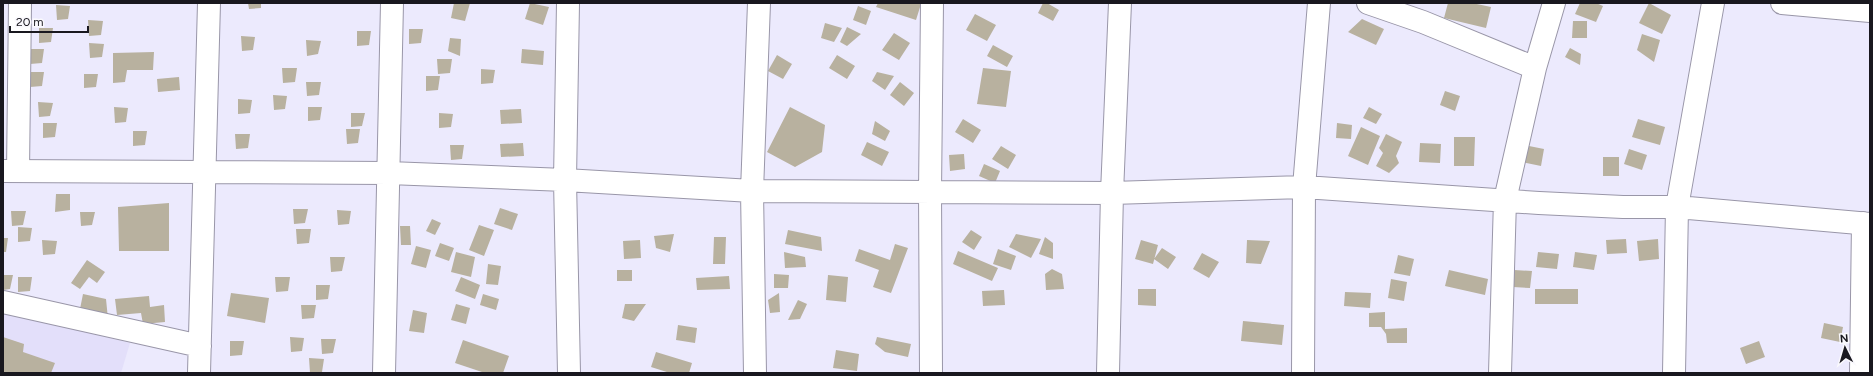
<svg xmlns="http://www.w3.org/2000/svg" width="1873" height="376" font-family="Figtree,sans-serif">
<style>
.built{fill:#e3dffa}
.building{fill:#b8b19f}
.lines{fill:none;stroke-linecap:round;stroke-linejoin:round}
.minor-casing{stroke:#9996a8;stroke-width:24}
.minor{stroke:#fff;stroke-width:22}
</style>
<rect width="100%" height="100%" fill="#eceafd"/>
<!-- built -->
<path class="built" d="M3,312L130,343L121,373H3Z"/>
<!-- building -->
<path class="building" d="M248,3H261V8L249,9Z
M454,3H470L465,21L451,18Z
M530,3L549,7L543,25L525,19Z
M878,3H917L921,4L916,20L876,7Z
M1043,3H1047L1059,10L1053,21L1038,13Z
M1448,3H1472L1491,7L1486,28L1444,18Z
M1580,3H1596L1603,6L1596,22L1575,14Z
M1649,3L1671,15L1662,34L1639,23Z
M56,5L70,6L68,19L57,20Z
M858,6L871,11L866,25L853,20Z
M975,14L996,25L987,41L966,30Z
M1362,19L1384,29L1376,45L1348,32Z
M88,20L103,21L101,35L89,36Z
M1573,21H1587V38H1572Z
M825,23L842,28L834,42L821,38Z
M847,27L861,34L847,46L840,42Z
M39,28H53L51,42L39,43Z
M409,29H423L421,43L409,44Z
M357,31H371L369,45L357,46Z
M894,33L910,43L899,60L882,50Z
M1642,34L1660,40L1654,62L1637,50Z
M241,36L255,37L253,50L242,51Z
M450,38L461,39L460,56L448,51Z
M306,40L321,41L318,54L307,56Z
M89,43L104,44L102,57L90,58Z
M993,45L1013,56L1007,67L987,56Z
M1570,48L1581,54L1580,65L1565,57Z
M30,49H44L42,63L30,64Z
M522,49L544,51L543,65L521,63Z
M154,52L153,70H127L125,82L113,83V53Z
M777,55L792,64L783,79L768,71Z
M837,55L855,66L847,79L829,68Z
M437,59H452L450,73L438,74Z
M282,68H297L295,82L283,83Z
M983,68L1011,71L1006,107L977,104Z
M481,69L495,70L493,83L481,84Z
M29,72H44L42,86L30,87Z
M877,72L894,76L885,90L872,81Z
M84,74H98L96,87L84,88Z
M426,76H440L438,90L426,91Z
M179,77L180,90L158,92L157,79Z
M306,82H321L319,95L307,96Z
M900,82L914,93L904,106L890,95Z
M1445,91L1460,96L1455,111L1440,105Z
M273,95L287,96L285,109L274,110Z
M238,99L252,100L250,113L238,114Z
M38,102L53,103L50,116L39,117Z
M114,107L128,108L126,122L115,123Z
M308,107H322L320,120L308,121Z
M790,107L825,125L822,152L795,167L767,152Z
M1369,107L1382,114L1376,124L1363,118Z
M521,109L522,123L501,124L500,110Z
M351,113H365L362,126L351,127Z
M439,113L453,114L451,127L439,128Z
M963,119L981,130L973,143L955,132Z
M1638,119L1665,127L1660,145L1632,137Z
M875,121L890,131L885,141L872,134Z
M43,123H57L55,137L43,138Z
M1337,123L1352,125L1351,139L1336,138Z
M1361,127L1380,136L1368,165L1348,156Z
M346,129H360L358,143L347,144Z
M133,131H147L145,145L133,146Z
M235,134H250L248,148L236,149Z
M1386,134L1402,142L1396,156L1399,163L1389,173L1376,166L1383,153L1379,148Z
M1454,137H1475L1474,166H1454Z
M867,142L889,152L882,166L861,155Z
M523,143L524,156L501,157L500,144Z
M1420,143L1441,144L1440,163L1419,162Z
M450,145H464L462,159L451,160Z
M1524,145L1544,149L1541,166L1521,162Z
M1001,146L1016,155L1008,169L992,159Z
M1629,149L1647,155L1642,170L1624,164Z
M964,154L965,169L950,171L949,155Z
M1603,157H1619V176H1603Z
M984,164L1000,171L995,183L979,176Z
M56,194H70V210L55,212Z
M169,203V251H119L118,207Z
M500,208L518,214L512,230L494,224Z
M293,209H308L305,223L294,224Z
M337,210L351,211L349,224L338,225Z
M11,211H26L23,225L12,226Z
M80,212H95L92,225L81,226Z
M432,219L441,223L435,235L426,231Z
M479,225L494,230L484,256L469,250Z
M400,226H410L411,245H401Z
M18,227L32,228L30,241L18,242Z
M296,229H311L309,243L297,244Z
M788,230L821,237L822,251L785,244Z
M971,230L982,237L974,250L962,242Z
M674,234L670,252L656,248L654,236Z
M1016,234L1041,239L1031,258L1009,247Z
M714,237H726L725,264H713Z
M1045,237L1053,243V259L1039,254Z
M3,238H8L6,252H3Z
M1626,239L1627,253L1607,254L1606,240Z
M1658,239L1659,259L1639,261L1637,241Z
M42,240L57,241L55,254L43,255Z
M640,240L641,258L624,259L623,241Z
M1141,240L1158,245L1153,264L1135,259Z
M1247,240L1270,241L1261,264L1246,263Z
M440,243L454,248L449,261L435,256Z
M895,244L908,248L891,293L873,287L879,270L855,261L859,249L890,260Z
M416,246L431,250L426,268L411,264Z
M1162,248L1176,257L1168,269L1154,259Z
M998,249L1016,256L1011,270L993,264Z
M958,251L998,268L992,281L953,264Z
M456,252L475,257L471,277L451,272Z
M784,252L805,257L806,267L785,268Z
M1538,252L1559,254L1557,269L1536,267Z
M1575,252L1597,255L1594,270L1573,267Z
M1202,253L1219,262L1209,278L1193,269Z
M1398,255L1414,259L1410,276L1394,273Z
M330,257H345L342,271L331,272Z
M87,260L105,272L97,283L89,277L80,289L71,283Z
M488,264L501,266L498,285L486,284Z
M1052,269L1062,274L1064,289L1046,290L1045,274Z
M617,270H632V281H617Z
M1449,270L1488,279L1485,295L1445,286Z
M1514,270L1532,271L1530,288L1513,287Z
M774,274L789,275L788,288H774Z
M3,275H13L10,289L3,290Z
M828,275L848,277L846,302L826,300Z
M729,276L730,289L697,290L696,278Z
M18,277H32L30,291L18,292Z
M275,277H290L288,291L276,292Z
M461,277L480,285L475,299L455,291Z
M1391,279L1407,282L1404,301L1388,298Z
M316,285H330L328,299L316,300Z
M1138,289H1156V306L1138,305Z
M1535,289H1578V304H1535Z
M1004,290L1005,305L983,306L982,291Z
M1345,292L1371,293L1370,308L1344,306Z
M231,293L269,298L265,323L227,316Z
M779,293L780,312L770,313L768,300Z
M83,294L106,299L108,319L79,314Z
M483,294L499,299L496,310L480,305Z
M149,296L150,307L164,305L165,322L143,324L141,313L117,315L115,299Z
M798,300L807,304L800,319L788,320Z
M456,304L470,308L466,324L451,320Z
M625,304H646L634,321L622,318Z
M301,305H316L314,318L302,319Z
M413,310L427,313L424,333L409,331Z
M1385,312V329L1407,328V343H1387L1386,334L1381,327H1369V313Z
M1243,321L1284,325L1282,345L1241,341Z
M1824,323L1843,327L1840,342L1821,338Z
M678,325L697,328L695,343L676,340Z
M3,337L24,344L23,352L55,363L51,373H3Z
M290,337L304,338L302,351L291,352Z
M877,337L911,344L908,357L885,352L875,344Z
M321,339H336L333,353L322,354Z
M463,340L509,356L503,373H485L455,363Z
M230,341H244L242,355L230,356Z
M1759,341L1765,357L1746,364L1740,348Z
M836,350L859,354L857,371L833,368Z
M656,352L692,363L689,373H670L651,367Z
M309,358L324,359L322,372L310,373Z"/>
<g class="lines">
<!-- minor casing -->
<g class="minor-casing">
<path id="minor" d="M568,3L565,180L569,373
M1368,3L1423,22L1535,68
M1782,3L1870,11
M3,171L389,173L565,180L752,191L1112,193L1304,187L1319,3
M18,171L20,3
M3,302L200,346
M199,373L209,3
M384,373L392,3
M755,373L752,191L759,3
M931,373L930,192L932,3
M1108,373L1112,193L1120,3
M1303,373L1304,187L1539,203L1623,207H1677L1870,224
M1500,373L1505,200L1535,68L1554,3
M1674,373L1677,207L1713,3
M1861,373L1863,223"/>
</g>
<!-- minor -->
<use href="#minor" class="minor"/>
</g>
<!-- border -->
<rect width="1873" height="376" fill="none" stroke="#19181f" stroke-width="8"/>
<!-- north arrow -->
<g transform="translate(1845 348) rotate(355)" stroke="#faf9fd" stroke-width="3" paint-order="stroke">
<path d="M0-3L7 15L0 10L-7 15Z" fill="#19181f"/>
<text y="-6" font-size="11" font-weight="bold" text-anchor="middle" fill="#19181f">N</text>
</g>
<!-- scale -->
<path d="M10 26v6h78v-6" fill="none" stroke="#19181f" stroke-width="2"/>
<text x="16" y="26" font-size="12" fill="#19181f" stroke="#faf9fd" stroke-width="3" paint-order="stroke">20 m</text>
</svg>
